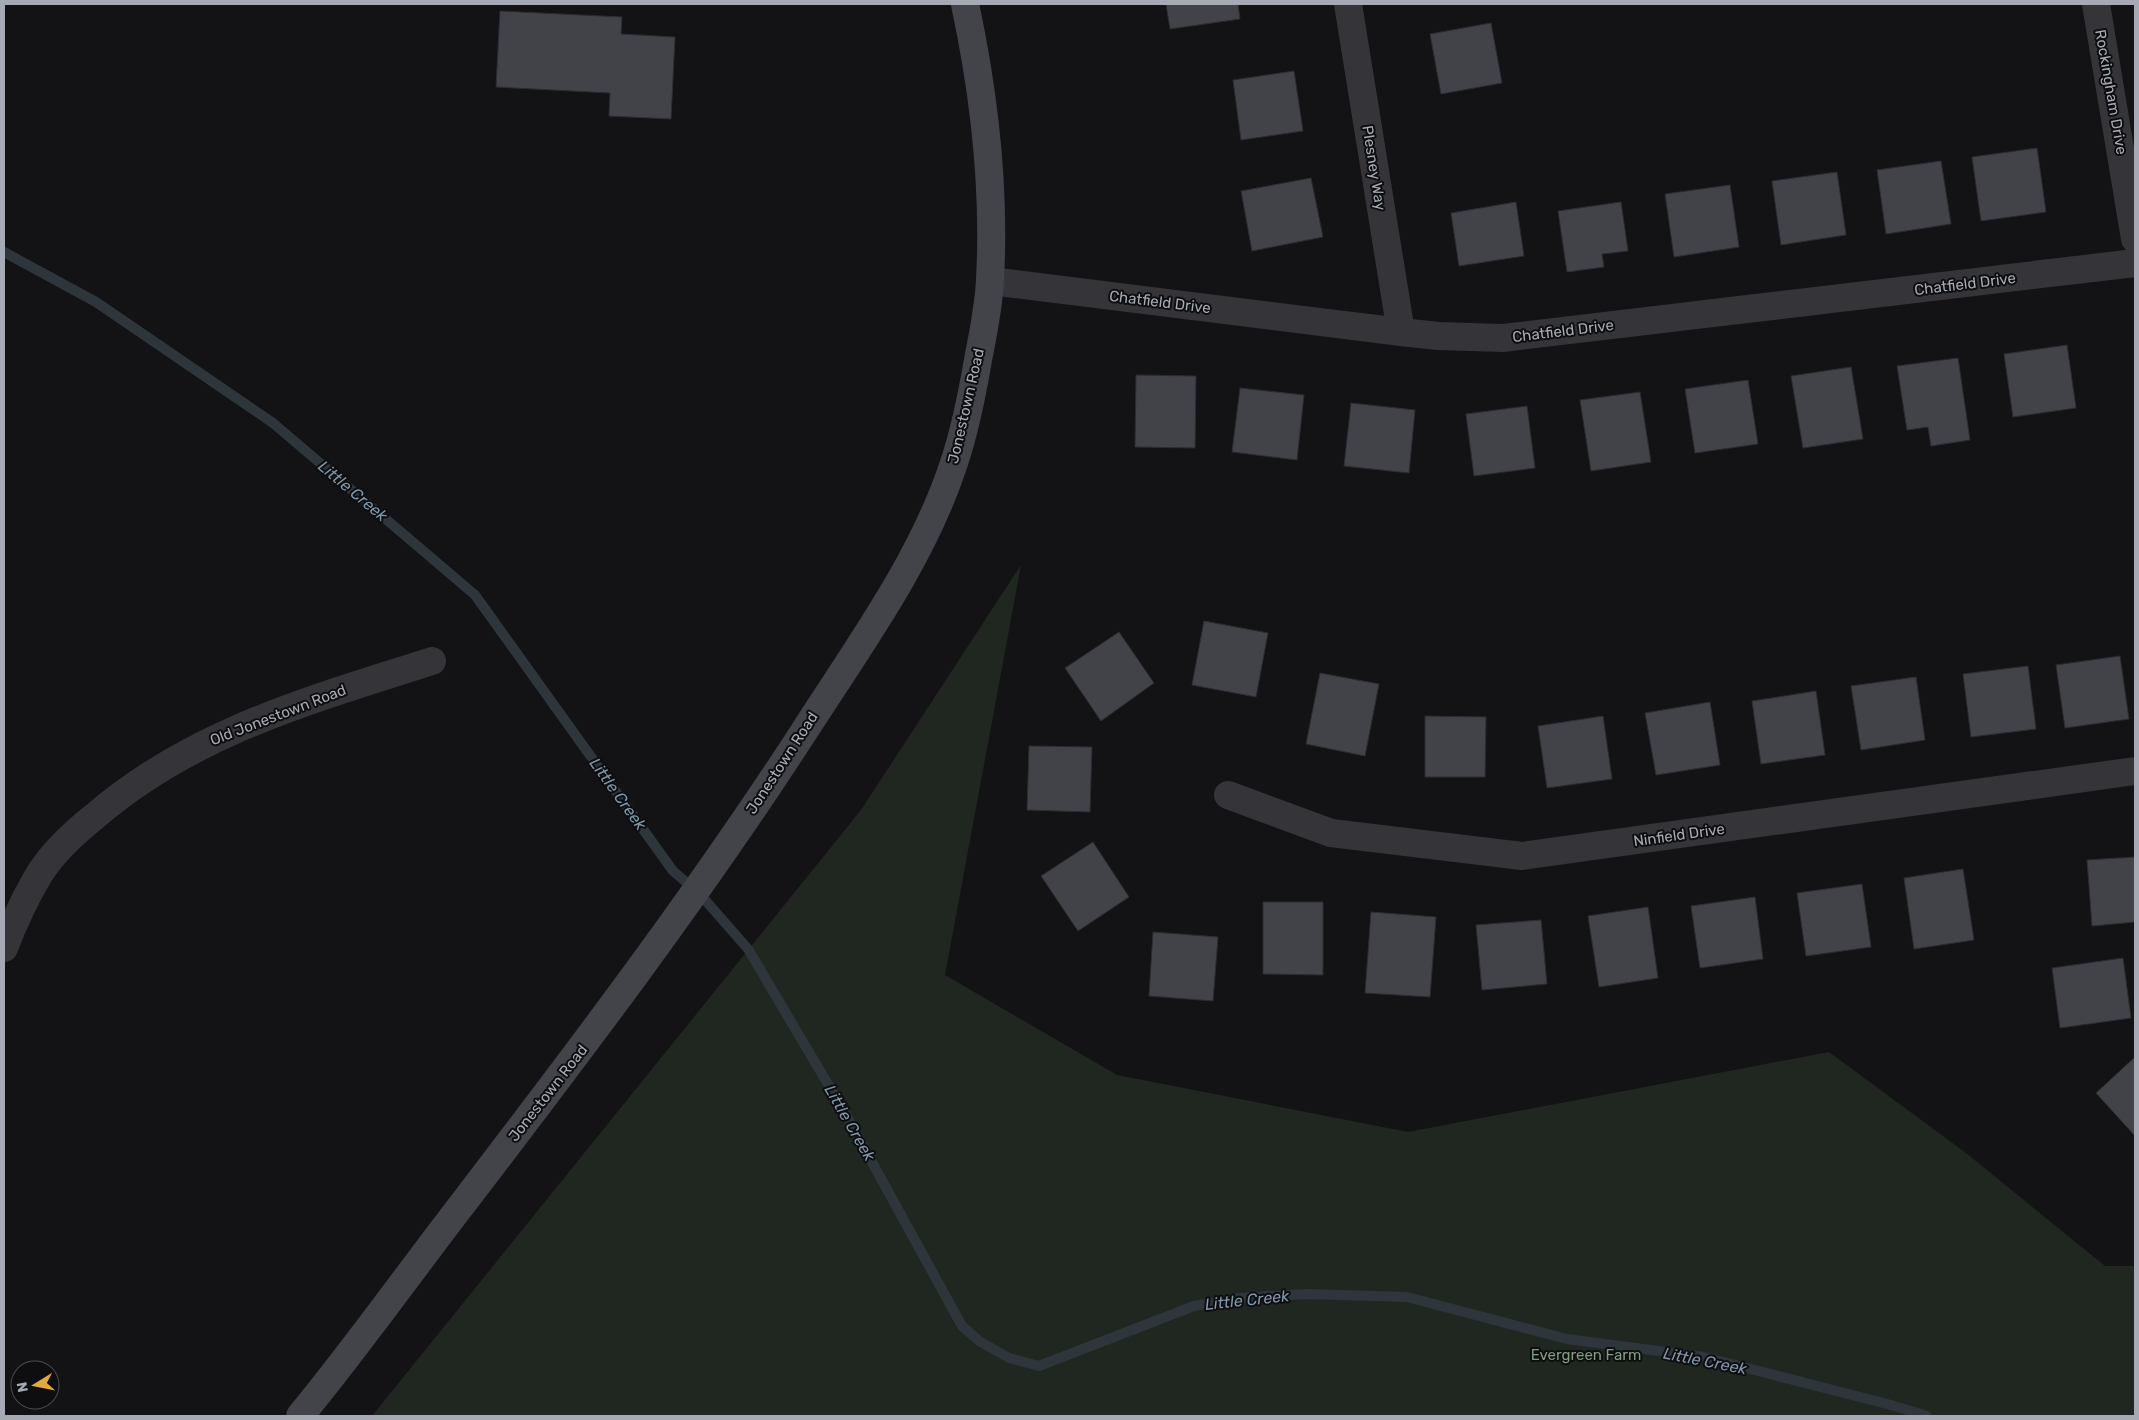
<svg xmlns="http://www.w3.org/2000/svg" width="2139" height="1420" font-family="Rubik,sans-serif">
<style>
.green{fill:#202721}
.lines{fill:none;stroke-linecap:round;stroke-linejoin:round}
.stream{stroke:#2e363c;stroke-width:10}
.building{fill:#424348;stroke:#2d2d31}
.street{stroke:#353539;stroke-width:28}
.secondary{stroke:#434449;stroke-width:28}
.labels{text-anchor:middle;dominant-baseline:central;stroke-width:4;stroke-linejoin:round;paint-order:stroke}
.street-label{font-size:15px;fill:#a6aab4;stroke:#0e0e10}
.park-label{font-size:15px;fill:#7f9e80;stroke:#0e0e10}
.water-label{font-size:16px;font-style:italic;fill:#8098ac;stroke:#0e0e10}
</style>
<rect width="100%" height="100%" fill="#131315"/>
<!-- green -->
<path class="green" d="M1021,565L945,975L1117,1075L1408,1132L1829,1052L1966,1153L2105,1266H2135V1416H372L861,810Z"/>
<g class="lines">
<!-- stream -->
<path class="stream" d="M4,252L96,302L273,423L475,595L673,871L699,893L748,949L845,1113L962,1326L979,1341L1009,1358L1039,1366L1194,1306L1241,1298L1307,1294L1407,1297L1567,1339L1704,1357L1891,1405L1927,1416"/>
</g>
<!-- building -->
<path class="building" d="M1166,4H1238L1240,19L1170,29Z
M500,11L622,17L621,34L675,37L671,119L609,116L610,93L496,87Z
M1491,23L1502,83L1441,94L1430,34Z
M1294,71L1303,131L1241,140L1233,80Z
M2037,148L2046,212L1981,221L1972,157Z
M1941,161L1951,224L1886,234L1877,170Z
M1837,172L1846,235L1781,245L1772,181Z
M1311,178L1323,237L1252,251L1241,191Z
M1730,185L1739,247L1674,257L1665,194Z
M1516,202L1524,256L1459,266L1451,213Z
M1621,202L1628,251L1602,254L1604,267L1567,272L1558,211Z
M2067,345L2076,408L2013,417L2004,354Z
M1958,358L1970,440L1931,446L1928,427L1907,430L1897,366Z
M1851,367L1863,439L1803,448L1791,376Z
M1136,375L1196,376L1195,448L1135,447Z
M1748,380L1758,444L1695,453L1685,389Z
M1240,388L1304,395L1297,460L1232,452Z
M1640,392L1651,462L1591,471L1580,400Z
M1351,403L1415,410L1409,473L1344,466Z
M1527,406L1535,468L1474,476L1466,414Z
M1204,621L1268,633L1256,697L1192,685Z
M1119,632L1154,683L1101,721L1065,668Z
M2120,656L2129,719L2065,728L2056,665Z
M2028,666L2036,729L1971,737L1963,674Z
M1320,673L1379,684L1365,756L1306,744Z
M1916,677L1925,740L1861,750L1851,686Z
M1816,691L1825,755L1761,764L1752,701Z
M1710,702L1720,765L1656,775L1645,713Z
M1425,716L1486,717L1485,777H1425Z
M1603,716L1612,779L1547,788L1538,726Z
M1029,746L1092,747L1090,812L1027,810Z
M1093,842L1129,897L1078,931L1041,876Z
M2135,857V922L2092,926L2087,860Z
M1963,869L1974,940L1914,949L1904,878Z
M1862,884L1871,947L1806,956L1797,893Z
M1755,897L1763,959L1700,968L1691,906Z
M1263,902H1323V975L1263,974Z
M1648,907L1658,978L1599,987L1588,916Z
M1371,912L1436,917L1430,997L1365,993Z
M1541,920L1547,984L1482,990L1476,925Z
M1153,932L1218,937L1213,1001L1149,996Z
M2123,958L2131,1018L2060,1028L2052,968Z
M2135,1057V1136L2096,1093Z"/>
<g class="lines">
<!-- street -->
<path class="street" d="M1348,4L1401,332
M2096,4L2135,239
M990,281L1401,332L1438,336L1503,338L2135,263
M1228,795L1331,833L1522,856L2135,771
M4,948C14,922 26,896 40,873C54,851 75,832 95,816C194,731 311,700 432,661"/>
<!-- secondary -->
<path class="secondary" d="M300,1416C357,1347 409,1273 464,1202C581,1049 698,895 803,733C858,647 922,561 954,463C965,430 972,395 978,360C983,334 989,306 990,279C995,188 984,93 965,4"/>
</g>
<g class="labels">
<!-- street labels -->
<g class="street-label">
<text transform="translate(2111 92) rotate(80)">Rockingham Drive</text>
<text transform="translate(1374 168) rotate(81)">Plesney Way</text>
<text transform="translate(1965 284) rotate(-7)">Chatfield Drive</text>
<text transform="translate(1160 302) rotate(7)">Chatfield Drive</text>
<text transform="translate(1563 331) rotate(-7)">Chatfield Drive</text>
<text transform="translate(966 406) rotate(-77)">Jonestown Road</text>
<text transform="translate(278 715) rotate(-21)">Old Jonestown Road</text>
<text transform="translate(782 763) rotate(-57)">Jonestown Road</text>
<text transform="translate(1679 835) rotate(-8)">Ninfield Drive</text>
<text transform="translate(548 1093) rotate(-52)">Jonestown Road</text>
</g>
<!-- park labels -->
<g class="park-label">
<text x="1586" y="1355">Evergreen Farm</text>
</g>
<!-- water labels -->
<g class="water-label">
<text transform="translate(353 491) rotate(40)">Little Creek</text>
<text transform="translate(618 794) rotate(54)">Little Creek</text>
<text transform="translate(850 1123) rotate(60)">Little Creek</text>
<text transform="translate(1247 1300) rotate(-6)">Little Creek</text>
<text transform="translate(1705 1361) rotate(11)">Little Creek</text>
</g>
</g>
<!-- border -->
<rect width="2139" height="1420" fill="none" stroke="#a6aab4" stroke-width="10"/>
<!-- north arrow -->
<g transform="translate(35 1385) rotate(260)"><circle r="24" fill="#0e0e10" stroke="#4b4c52"/>
<path d="M0-4L9 19L0 12L-9 19Z" fill="#e2a93e"/>
<text y="-8" font-size="14" font-weight="bold" text-anchor="middle" fill="#a6aab4">N</text>
</g>
</svg>
